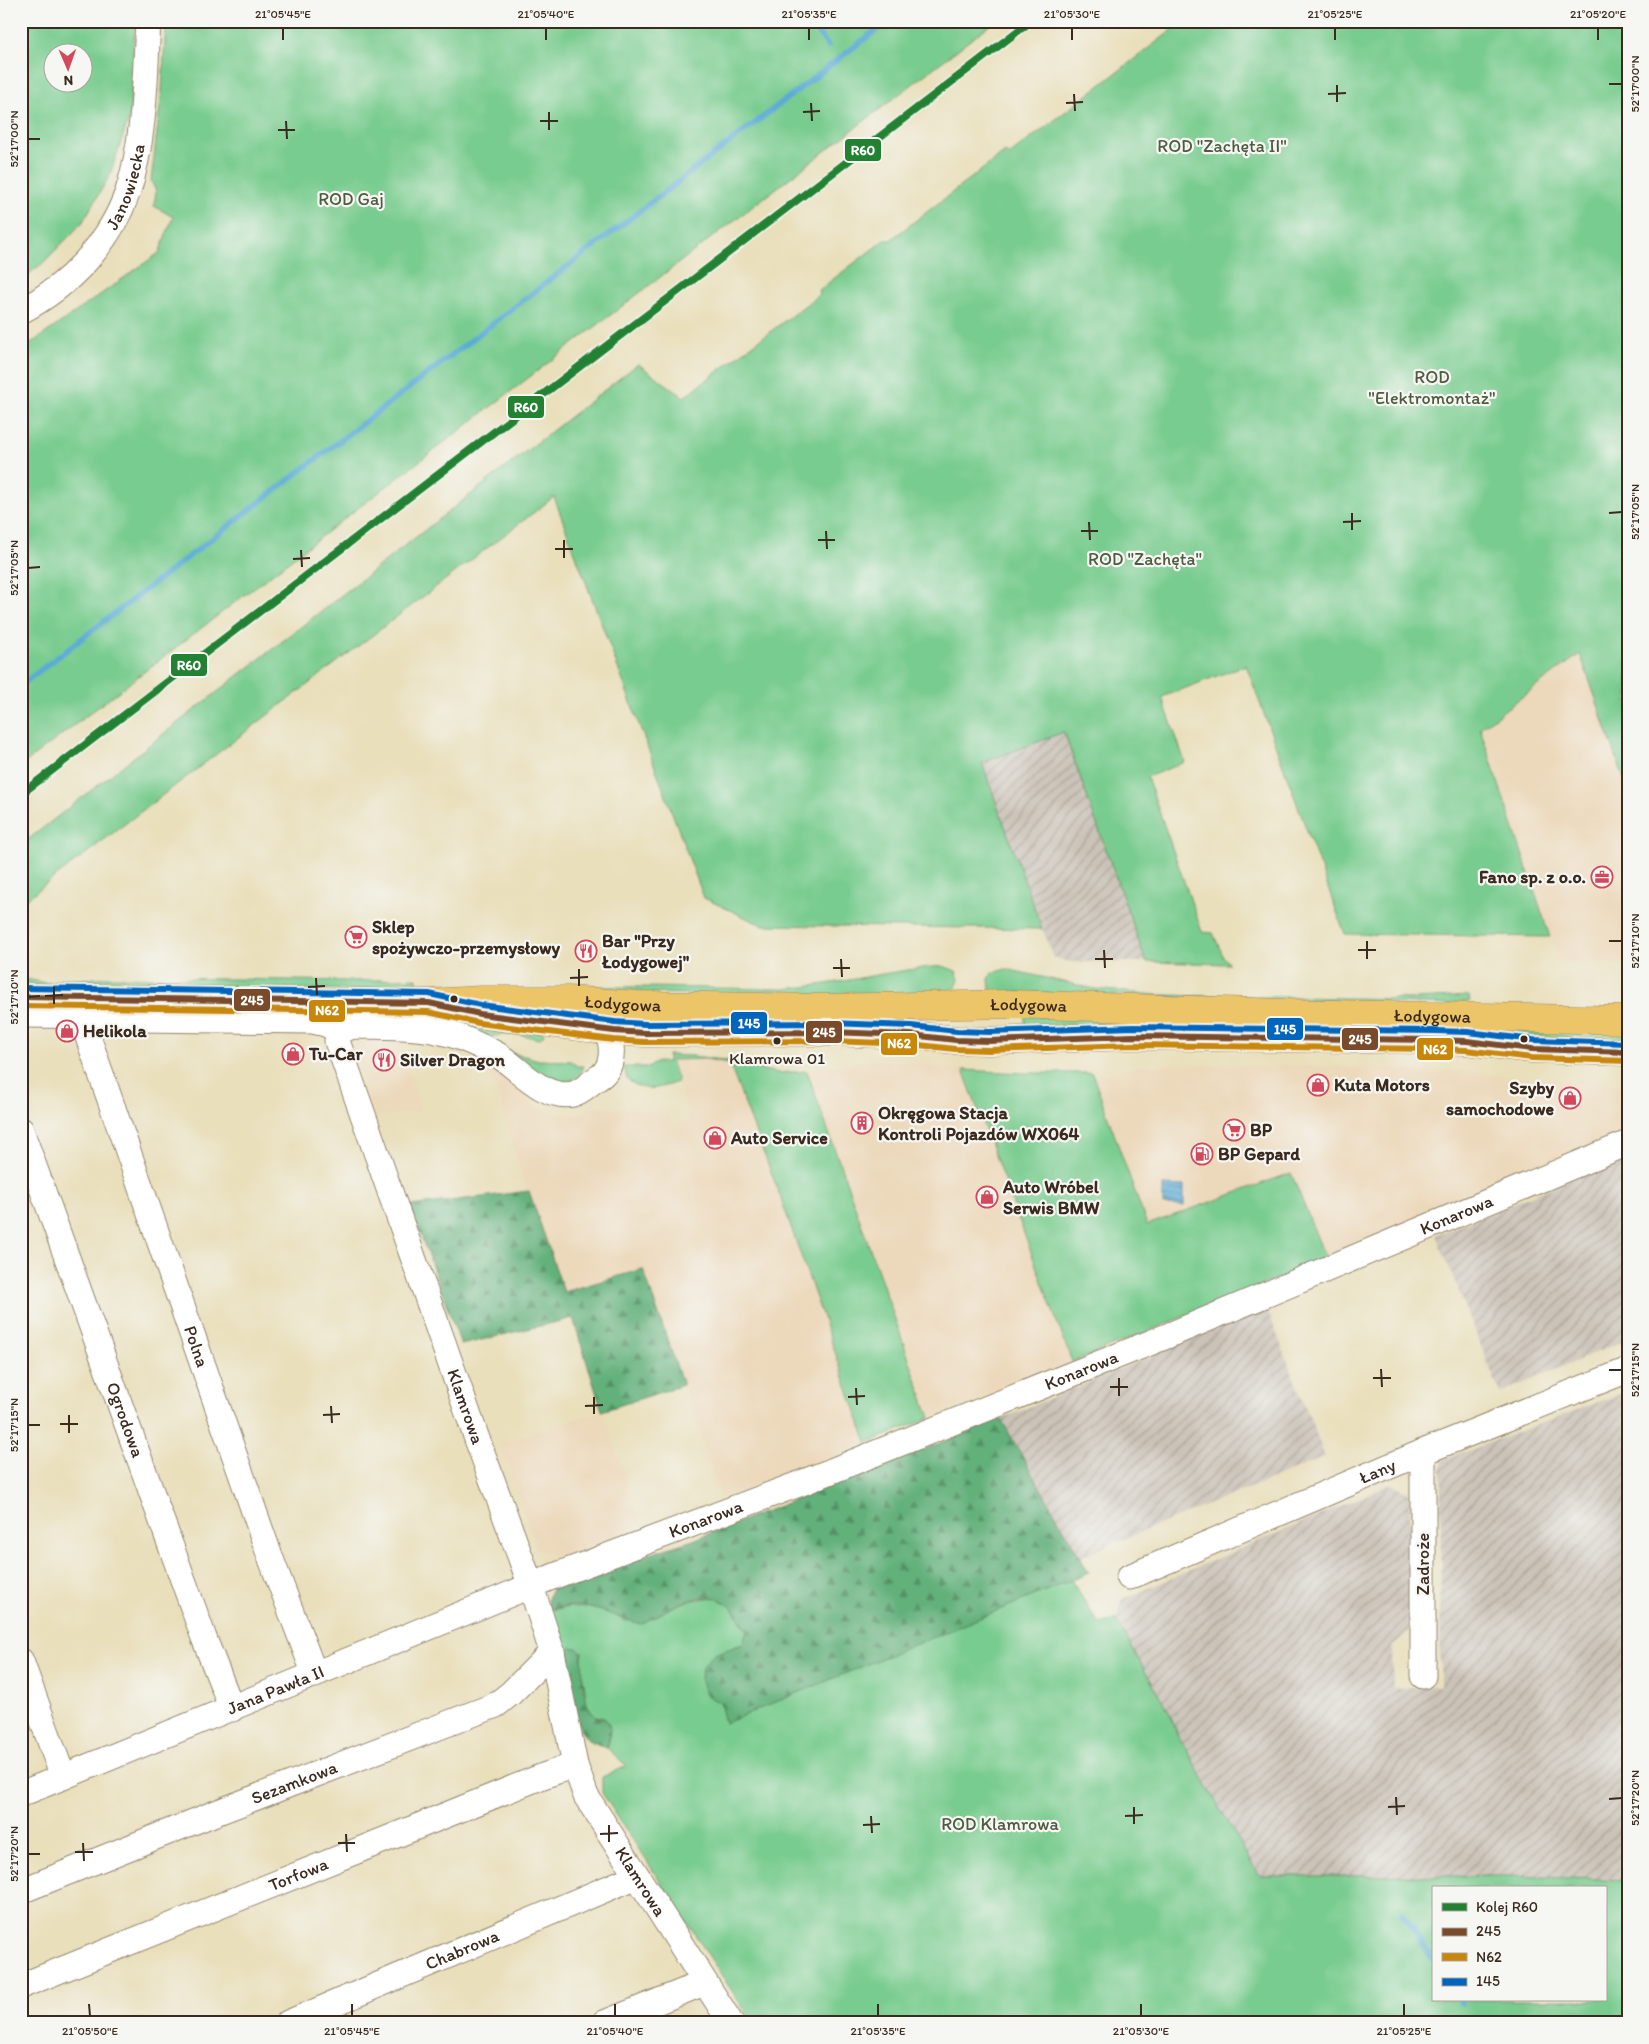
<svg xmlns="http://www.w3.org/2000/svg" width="1649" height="2044" font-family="Itim,sans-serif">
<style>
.built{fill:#ecd8ba}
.industrial{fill:url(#industrial-furrows)}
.green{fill:#79cc8f;stroke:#5a7b56;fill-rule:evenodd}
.forest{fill:url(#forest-firs);stroke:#4e6d4c}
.water{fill:url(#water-rules);stroke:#4a6a7a}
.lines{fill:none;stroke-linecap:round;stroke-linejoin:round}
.stream{stroke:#5aabd5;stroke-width:5.5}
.minor-casing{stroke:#92846c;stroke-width:27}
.major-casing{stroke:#92846c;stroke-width:29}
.minor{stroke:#fff;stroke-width:25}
.major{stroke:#edc569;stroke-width:28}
.bus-1-casing{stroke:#f6f6f2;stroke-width:10}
.bus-2-casing{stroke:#f6f6f2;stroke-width:10}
.bus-3-casing{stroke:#f6f6f2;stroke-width:10}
.bus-1{stroke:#7a4b2a;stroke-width:6}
.bus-2{stroke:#c88708;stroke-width:6}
.bus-3{stroke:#0065bd;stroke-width:6}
.rail-1-casing{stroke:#f6f6f2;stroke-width:11}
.rail-1{stroke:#238132;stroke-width:8}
.ticks{fill:none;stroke:#3b2a1e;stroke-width:2}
.bus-dot{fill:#3b2a1e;stroke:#f6f6f2;stroke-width:2}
.labels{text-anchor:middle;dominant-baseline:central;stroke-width:4.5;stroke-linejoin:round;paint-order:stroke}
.bus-label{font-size:17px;fill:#3b2a1e;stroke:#f6f6f2}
.park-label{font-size:18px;fill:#4e5b40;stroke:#f6f6f2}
.street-label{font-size:18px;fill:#3b2a1e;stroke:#f6f6f2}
.poi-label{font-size:18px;font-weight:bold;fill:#3b2a1e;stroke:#f6f6f2;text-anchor:start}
.line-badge{stroke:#f6f6f2;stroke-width:2}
.badge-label{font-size:14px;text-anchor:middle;font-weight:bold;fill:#fff}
.neatline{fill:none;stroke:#3b2a1e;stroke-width:2}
.ticks-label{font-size:12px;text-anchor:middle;fill:#3b2a1e}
</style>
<defs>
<pattern id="industrial-furrows" width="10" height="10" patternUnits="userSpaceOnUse" patternTransform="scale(1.25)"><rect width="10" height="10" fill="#cbc3b8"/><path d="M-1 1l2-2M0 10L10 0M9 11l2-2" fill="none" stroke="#a69f95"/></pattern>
<pattern id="forest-firs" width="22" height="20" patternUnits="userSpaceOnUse" patternTransform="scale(1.25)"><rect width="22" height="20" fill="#62b07a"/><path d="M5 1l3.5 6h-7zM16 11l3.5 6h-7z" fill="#528f63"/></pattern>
<pattern id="water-rules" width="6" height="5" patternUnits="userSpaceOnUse" patternTransform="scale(1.25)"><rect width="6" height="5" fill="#5aabd5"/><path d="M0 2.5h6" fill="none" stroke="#4c8bac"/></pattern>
</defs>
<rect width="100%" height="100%" fill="#f6f6f2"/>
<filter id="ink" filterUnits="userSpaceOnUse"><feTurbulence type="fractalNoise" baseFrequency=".02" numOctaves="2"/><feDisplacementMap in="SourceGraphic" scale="10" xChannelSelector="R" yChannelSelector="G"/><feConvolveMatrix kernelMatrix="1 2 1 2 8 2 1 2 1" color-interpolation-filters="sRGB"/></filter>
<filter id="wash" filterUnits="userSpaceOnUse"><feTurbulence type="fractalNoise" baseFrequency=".0096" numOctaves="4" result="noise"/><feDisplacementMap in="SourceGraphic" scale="20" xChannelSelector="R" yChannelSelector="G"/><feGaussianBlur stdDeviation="1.12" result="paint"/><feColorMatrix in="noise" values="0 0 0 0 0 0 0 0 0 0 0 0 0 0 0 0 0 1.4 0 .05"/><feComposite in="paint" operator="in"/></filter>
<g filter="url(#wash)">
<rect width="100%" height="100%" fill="#e9dfbb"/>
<!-- built -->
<path class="built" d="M1580,654L1628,790V965L1560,963L1480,728Z
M356,1040L401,1041L420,1111L374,1117L351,1054Z
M705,1059L729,1063L779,1193L867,1443L722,1501L643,1269L564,1292L529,1191H526L501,1103L488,1066L513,1082L538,1109L559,1115H578L596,1106L665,1111L674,1126L689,1120L671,1060Z
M867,1060L913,1063L963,1070L1072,1362L930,1418L807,1071Z
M1143,1065L1244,1066L1278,1069L1277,1065L1469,1072L1534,1079L1599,1080L1628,1087V1132L1532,1167L1491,1193L1326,1259L1291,1173L1147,1225L1093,1078Z
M602,1411L642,1524L560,1557L537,1550L500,1444Z"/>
<!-- industrial -->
<path class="industrial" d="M1064,732L1070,746L1146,962H1069L1053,957L981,763Z
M1628,1156V1339L1500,1393L1436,1235Z
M1265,1308L1271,1319L1325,1457L1080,1557L1001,1419Z
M1628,1391V1880L1507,1876H1261L1257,1873L1178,1735L1170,1714L1116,1620L1123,1599L1392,1484L1410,1494L1411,1623L1410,1629L1392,1647L1393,1688L1440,1686L1441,1469L1443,1460Z"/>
<!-- green -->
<path class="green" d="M21,21H135L130,115L110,175L82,223L43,263L21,280ZM52,52H82V82H52Z
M166,21H995L21,766V348L36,340L159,253L173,217L154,206L156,191L151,181L162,90Z
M1184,21H1628V790L1580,654L1480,728L1550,937L1345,934L1246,665L1162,697L1185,762L1147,777L1202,932L1213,933L1224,958L1229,964L1146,962L1064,732L982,763L1042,929L762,925L755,922L704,898L554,497L21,903V845L638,364L684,397L820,294L819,290L887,238L889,241L1005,152L1009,155Z
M943,966L956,971L959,979L956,987L941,998L573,992V986L783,989C837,985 889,970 943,966Z
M1006,969L1095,989L1158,995L1417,999L1469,996L1470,1001L1455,1005L994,992L990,989L989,979L992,973Z
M105,977L356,981L417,978V983L378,990L21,985V978L46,983Z
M137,1009L404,1013L542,1030L544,1035L539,1039L518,1034L492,1036L489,1040L348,1017Z
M1025,1016L1627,1031V1042L1443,1031L1025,1025Z
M509,1052L539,1060L571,1061L577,1066H583C571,1103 527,1064 509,1052Z
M668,1055L694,1056L729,1061V1063L778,1073L807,1071L930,1418L867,1443L779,1193L729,1063L705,1059L671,1060L678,1082C659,1088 644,1094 627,1079L624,1067H650L656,1062H668Z
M963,1070L1023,1073H1092L1147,1225L1291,1173L1326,1259L1072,1362Z
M1071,1580L1099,1624L1116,1620L1170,1714L1178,1735L1257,1873L1261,1876H1507L1628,1880V2023H753L602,1793V1777L627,1766L607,1748L610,1736L604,1718L593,1715L587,1705L584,1682L563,1652L550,1610L569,1607H585L609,1612L625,1621L654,1618L665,1610L687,1601L714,1597L730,1605L747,1631L743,1644L712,1655L725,1722ZM1433,1888H1605V2000H1433Z"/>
<!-- forest -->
<path class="forest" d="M529,1191L564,1292L643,1269L683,1385L602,1411L573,1318L461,1345L410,1206Z
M1001,1419L1089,1573L725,1723L720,1703L706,1695L701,1681L702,1667L712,1655L743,1644L747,1631C742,1623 737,1612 730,1606C705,1582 664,1613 641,1624C608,1616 586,1598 550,1610C545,1598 550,1591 558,1583L693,1540Z
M571,1647L576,1648L582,1652C583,1669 582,1688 587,1704C594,1727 618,1707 607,1748L588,1740L580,1730L563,1652Z"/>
<!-- water -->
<path class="water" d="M1163,1185L1184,1186V1206L1163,1205Z"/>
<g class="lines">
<!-- stream -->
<path class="stream" d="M809,21L828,46
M21,685L888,21
M1402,1913L1433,1960
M1460,2000L1461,2003"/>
</g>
</g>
<g filter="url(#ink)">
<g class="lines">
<!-- minor casing -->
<g class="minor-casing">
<g id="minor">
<path id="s1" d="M21,311C69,286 110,243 128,191C145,139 145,76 148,21"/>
<path d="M21,1015L125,1016L139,1019L313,1021L326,1024L340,1032"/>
<path id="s2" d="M85,1015L88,1037L268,1551L315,1675"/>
<path id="s3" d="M607,1030C613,1045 615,1068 598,1078C589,1083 584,1091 573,1094C544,1100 520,1069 498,1055C483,1047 469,1040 453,1035C421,1025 387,1027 355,1026C345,1028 339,1031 337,1041L477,1439L531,1586L552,1652L575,1765L586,1796L731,2023"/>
<path id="s4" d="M21,1130L204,1638L232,1709"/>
<path d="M1423,1452V1676"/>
<path id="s5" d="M1129,1577L1423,1452L1628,1370"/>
<path d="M21,1661L63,1777"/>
<path id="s6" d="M21,1794L552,1577L804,1482L1167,1336L1628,1143"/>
<path id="s7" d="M21,1891L218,1812L496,1705L511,1693L552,1652"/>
<path id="s8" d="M21,1986L543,1776L575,1765"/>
<path id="s9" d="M288,2023L637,1876"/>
<path d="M604,2023L704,1983"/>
</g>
</g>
<!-- major casing -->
<g class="major-casing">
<g id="major">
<path id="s10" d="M21,997L429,1003L481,1000H568L637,1005L825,1008L1009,1004L1282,1013L1628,1020"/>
<path d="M484,1015L614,1031L645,1033L830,1032L911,1035L956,1040L989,1041L1133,1036L1434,1040L1467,1041L1532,1049L1628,1052"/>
</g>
</g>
<!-- minor -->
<use href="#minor" class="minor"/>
<!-- major -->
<use href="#major" class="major"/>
<!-- bus-1 casing -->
<g class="bus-1-casing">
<path id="bus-1" d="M21,997L429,1003L480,1014L614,1031L645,1033L830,1032L911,1035L956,1040L989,1041L1133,1036L1434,1040L1467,1041L1532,1049L1628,1052"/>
</g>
<!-- bus-2 casing -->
<g class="bus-2-casing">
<path id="bus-2" d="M21,1006L428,1012L479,1023L613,1040L644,1042L830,1041L910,1044L955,1049L989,1050L1133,1045L1434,1049L1466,1050L1532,1058L1628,1061"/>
</g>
<!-- bus-3 casing -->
<g class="bus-3-casing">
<path id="bus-3" d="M21,988L429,994L481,1005L615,1022L645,1024L830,1023L911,1026L957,1031L989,1032L1133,1027L1434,1031L1468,1032L1533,1040L1628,1043"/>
</g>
<!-- bus-1 -->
<use href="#bus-1" class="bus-1"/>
<!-- bus-2 -->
<use href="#bus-2" class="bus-2"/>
<!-- bus-3 -->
<use href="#bus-3" class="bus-3"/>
<!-- rail-1 casing -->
<g class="rail-1-casing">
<path id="rail-1" d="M21,794L1031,21"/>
</g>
<!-- rail-1 -->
<use href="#rail-1" class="rail-1"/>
</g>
</g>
<!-- ticks -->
<path class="ticks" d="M283,28V40M546,28V40M809,28V40M1072,28V40M1335,28V40M1598,28V40M1609,84H1622M1337,85V102M1074,94L1075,111M1328,94L1346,93M811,103L812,121M1066,103L1083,102M549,112V130M803,112L820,111M286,121L287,139M540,121H558M278,130H295M28,139H40M1352,513V530M1609,513L1622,512M1089,522L1090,540M1343,522L1361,521M826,531L827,549M1081,531H1098M564,540V558M818,540H835M555,549H573M301,550L302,567M293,559L310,558M28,568L40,567M1367,941V959M1609,941H1622M1104,950L1105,968M1358,950H1376M841,959L842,977M1095,959H1113M833,968H850M579,969V986M316,978L317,995M570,978L588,977M54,987V1004M308,987L325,986M45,996L63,995M28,997L40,996M1381,1369L1382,1387M1609,1370H1622M1119,1378V1396M1373,1378H1391M1110,1387H1128M856,1388L857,1405M594,1397V1414M848,1397L865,1396M331,1406L332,1423M585,1406L603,1405M69,1415V1433M323,1415L340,1414M60,1424H78M28,1425H40M1396,1797L1397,1815M1609,1799L1622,1798M1134,1807V1824M1388,1807L1405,1806M871,1816L872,1833M1125,1816L1143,1815M609,1825V1842M863,1825L880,1824M346,1834L347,1852M600,1834L618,1833M83,1843L84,1861M338,1843H355M75,1852H93M28,1854H40M89,2004L90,2016M352,2004V2016M615,2004V2016M878,2004V2016M1141,2004V2016M1404,2004V2016"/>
<!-- icons -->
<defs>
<g id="office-ring" transform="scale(1.125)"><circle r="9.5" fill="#f6f6f2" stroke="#d1495b" stroke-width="1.5"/><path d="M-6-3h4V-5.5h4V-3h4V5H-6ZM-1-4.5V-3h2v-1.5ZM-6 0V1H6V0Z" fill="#d1495b"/></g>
<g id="supermarket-ring" transform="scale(1.125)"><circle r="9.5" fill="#f6f6f2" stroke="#d1495b" stroke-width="1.5"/><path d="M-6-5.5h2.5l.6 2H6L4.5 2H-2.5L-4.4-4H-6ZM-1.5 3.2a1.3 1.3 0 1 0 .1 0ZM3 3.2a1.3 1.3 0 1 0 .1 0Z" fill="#d1495b"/></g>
<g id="restaurant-ring" transform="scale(1.125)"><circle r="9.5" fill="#f6f6f2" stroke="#d1495b" stroke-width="1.5"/><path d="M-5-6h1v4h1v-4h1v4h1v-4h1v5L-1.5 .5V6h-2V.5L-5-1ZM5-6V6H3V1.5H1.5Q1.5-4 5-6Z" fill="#d1495b"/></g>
<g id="shop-ring" transform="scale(1.125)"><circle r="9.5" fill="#f6f6f2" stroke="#d1495b" stroke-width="1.5"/><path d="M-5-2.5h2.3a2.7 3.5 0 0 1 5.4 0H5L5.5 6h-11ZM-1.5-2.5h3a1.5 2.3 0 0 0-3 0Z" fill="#d1495b"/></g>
<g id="building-ring" transform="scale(1.125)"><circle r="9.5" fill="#f6f6f2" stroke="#d1495b" stroke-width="1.5"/><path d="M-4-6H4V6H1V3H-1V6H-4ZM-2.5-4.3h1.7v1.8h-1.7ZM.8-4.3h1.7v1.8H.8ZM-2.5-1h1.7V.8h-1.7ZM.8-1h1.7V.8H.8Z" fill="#d1495b"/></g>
<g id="fuel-ring" transform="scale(1.125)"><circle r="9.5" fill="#f6f6f2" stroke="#d1495b" stroke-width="1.5"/><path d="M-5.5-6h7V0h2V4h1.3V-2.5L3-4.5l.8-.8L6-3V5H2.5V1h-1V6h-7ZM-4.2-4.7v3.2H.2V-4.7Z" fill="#d1495b"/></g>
</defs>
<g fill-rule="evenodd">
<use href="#office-ring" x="1602" y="877"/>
<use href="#supermarket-ring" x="356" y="937"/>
<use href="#restaurant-ring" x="586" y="951"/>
<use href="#shop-ring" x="67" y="1031"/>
<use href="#shop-ring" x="293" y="1054"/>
<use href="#restaurant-ring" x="384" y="1060"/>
<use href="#shop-ring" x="1318" y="1085"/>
<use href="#shop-ring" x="1570" y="1098"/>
<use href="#building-ring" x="862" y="1123"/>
<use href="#supermarket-ring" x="1234" y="1130"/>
<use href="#shop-ring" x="715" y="1138"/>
<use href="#fuel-ring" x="1202" y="1154"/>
<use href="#shop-ring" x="987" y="1197"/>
</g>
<!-- markers -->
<g class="bus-dot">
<circle cx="454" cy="999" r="4.5"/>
<circle cx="1524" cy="1039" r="4.5"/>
<circle cx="777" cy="1041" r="4.5"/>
</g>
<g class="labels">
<!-- bus labels -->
<g class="bus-label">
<text x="777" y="1058">Klamrowa 01</text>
</g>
<!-- park labels -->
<g class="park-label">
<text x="1222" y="146">ROD "Zachęta II"</text>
<text x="351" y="199">ROD Gaj</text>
<text x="1432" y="377">ROD<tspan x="1432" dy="21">"Elektromontaż"</tspan></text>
<text x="1145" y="559">ROD "Zachęta"</text>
<text x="1000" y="1824">ROD Klamrowa</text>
</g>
<!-- street labels -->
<g class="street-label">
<text stroke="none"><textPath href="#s1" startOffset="168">Janowiecka</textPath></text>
<text stroke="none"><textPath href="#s10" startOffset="602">Łodygowa</textPath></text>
<text stroke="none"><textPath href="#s10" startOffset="1008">Łodygowa</textPath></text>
<text stroke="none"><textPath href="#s10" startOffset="1412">Łodygowa</textPath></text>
<text stroke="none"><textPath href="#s6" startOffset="1548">Konarowa</textPath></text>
<text stroke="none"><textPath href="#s2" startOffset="350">Polna</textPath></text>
<text stroke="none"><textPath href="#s6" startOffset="1142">Konarowa</textPath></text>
<text stroke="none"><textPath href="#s3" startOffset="731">Klamrowa</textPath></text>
<text stroke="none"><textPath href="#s4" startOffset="308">Ogrodowa</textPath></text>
<text stroke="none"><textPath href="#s5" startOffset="270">Łany</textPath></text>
<text stroke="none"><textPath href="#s6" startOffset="738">Konarowa</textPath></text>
<text transform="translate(1423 1564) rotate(-90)">Zadroże</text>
<text stroke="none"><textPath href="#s6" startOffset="275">Jana Pawła II</textPath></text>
<text stroke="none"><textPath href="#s7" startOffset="294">Sezamkowa</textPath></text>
<text stroke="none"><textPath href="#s8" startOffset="299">Torfowa</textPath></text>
<text stroke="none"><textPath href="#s3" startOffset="1241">Klamrowa</textPath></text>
<text stroke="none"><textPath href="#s9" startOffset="189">Chabrowa</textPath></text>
</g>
<!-- poi labels -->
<g class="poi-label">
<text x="1586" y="877" text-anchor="end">Fano sp. z o.o.</text>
<text x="372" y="927">Sklep<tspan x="372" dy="21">spożywczo-przemysłowy</tspan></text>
<text x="602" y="941">Bar "Przy<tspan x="602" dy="21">Łodygowej"</tspan></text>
<text x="83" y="1031">Helikola</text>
<text x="309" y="1054">Tu-Car</text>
<text x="400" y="1060">Silver Dragon</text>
<text x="1334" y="1085">Kuta Motors</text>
<text x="1554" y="1088" text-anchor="end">Szyby<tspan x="1554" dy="21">samochodowe</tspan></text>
<text x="878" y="1113">Okręgowa Stacja<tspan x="878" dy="21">Kontroli Pojazdów WX064</tspan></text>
<text x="1250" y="1130">BP</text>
<text x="731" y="1138">Auto Service</text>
<text x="1218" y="1154">BP Gepard</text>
<text x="1003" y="1187">Auto Wróbel<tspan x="1003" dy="21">Serwis BMW</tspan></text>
</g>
</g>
<g class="line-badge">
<rect x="844" y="138" width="38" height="24" rx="5" fill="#238132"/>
<rect x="507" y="395" width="38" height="24" rx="5" fill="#238132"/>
<rect x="170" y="653" width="38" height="24" rx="5" fill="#238132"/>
<rect x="233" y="988" width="38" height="24" rx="5" fill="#7a4b2a"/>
<rect x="308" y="999" width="38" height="24" rx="5" fill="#c88708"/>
<rect x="730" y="1011" width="38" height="24" rx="5" fill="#0065bd"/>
<rect x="1266" y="1017" width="38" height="24" rx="5" fill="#0065bd"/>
<rect x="805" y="1020" width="38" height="24" rx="5" fill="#7a4b2a"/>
<rect x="1341" y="1027" width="38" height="24" rx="5" fill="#7a4b2a"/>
<rect x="880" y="1032" width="38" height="24" rx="5" fill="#c88708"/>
<rect x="1416" y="1037" width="38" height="24" rx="5" fill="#c88708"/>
</g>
<g class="badge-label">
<text x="863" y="155">R60</text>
<text x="526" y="412">R60</text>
<text x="189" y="670">R60</text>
<text x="252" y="1005">245</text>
<text x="327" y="1015">N62</text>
<text x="749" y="1028">145</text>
<text x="1285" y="1034">145</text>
<text x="824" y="1037">245</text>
<text x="1360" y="1044">245</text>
<text x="899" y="1048">N62</text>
<text x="1435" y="1054">N62</text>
</g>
<!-- margin -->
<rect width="1649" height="2044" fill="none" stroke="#f6f6f2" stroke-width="55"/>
<!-- legend -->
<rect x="1432" y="1886" width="175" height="115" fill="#f6f6f2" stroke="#aba49d"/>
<rect x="1442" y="1903" width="25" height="8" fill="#238132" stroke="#aba49d"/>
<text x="1476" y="1912" font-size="15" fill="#3b2a1e">Kolej R60</text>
<rect x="1442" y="1928" width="25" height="8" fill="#7a4b2a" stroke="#aba49d"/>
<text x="1476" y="1936" font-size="15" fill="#3b2a1e">245</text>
<rect x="1442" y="1953" width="25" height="8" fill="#c88708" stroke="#aba49d"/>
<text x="1476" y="1962" font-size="15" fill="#3b2a1e">N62</text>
<rect x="1442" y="1978" width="25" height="8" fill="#0065bd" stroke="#aba49d"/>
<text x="1476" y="1986" font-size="15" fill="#3b2a1e">145</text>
<!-- north arrow -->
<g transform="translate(68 68) rotate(178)"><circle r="24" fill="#f6f6f2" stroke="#aba49d"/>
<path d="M0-4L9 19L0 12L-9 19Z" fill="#d1495b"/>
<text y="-8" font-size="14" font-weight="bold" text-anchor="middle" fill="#3b2a1e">N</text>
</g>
<rect x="28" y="28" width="1594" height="1988" class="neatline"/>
<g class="ticks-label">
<text x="283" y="18">21°05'45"E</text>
<text x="546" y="18">21°05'40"E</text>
<text x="809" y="18">21°05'35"E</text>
<text x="1072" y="18">21°05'30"E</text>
<text x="1335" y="18">21°05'25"E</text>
<text x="1598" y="18">21°05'20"E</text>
<text transform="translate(1635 84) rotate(-90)" y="4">52°17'00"N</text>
<text transform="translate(14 139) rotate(-90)" y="4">52°17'00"N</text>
<text transform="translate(1635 512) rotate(-90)" y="4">52°17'05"N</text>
<text transform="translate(14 568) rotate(-90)" y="4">52°17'05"N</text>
<text transform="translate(1635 941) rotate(-90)" y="4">52°17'10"N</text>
<text transform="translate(14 997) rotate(-90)" y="4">52°17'10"N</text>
<text transform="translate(1635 1370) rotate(-90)" y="4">52°17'15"N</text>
<text transform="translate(14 1425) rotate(-90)" y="4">52°17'15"N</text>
<text transform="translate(1635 1798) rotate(-90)" y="4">52°17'20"N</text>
<text transform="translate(14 1854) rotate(-90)" y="4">52°17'20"N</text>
<text x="90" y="2035">21°05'50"E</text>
<text x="352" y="2035">21°05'45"E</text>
<text x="615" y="2035">21°05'40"E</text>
<text x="878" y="2035">21°05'35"E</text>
<text x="1141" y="2035">21°05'30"E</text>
<text x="1404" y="2035">21°05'25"E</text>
</g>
</svg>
